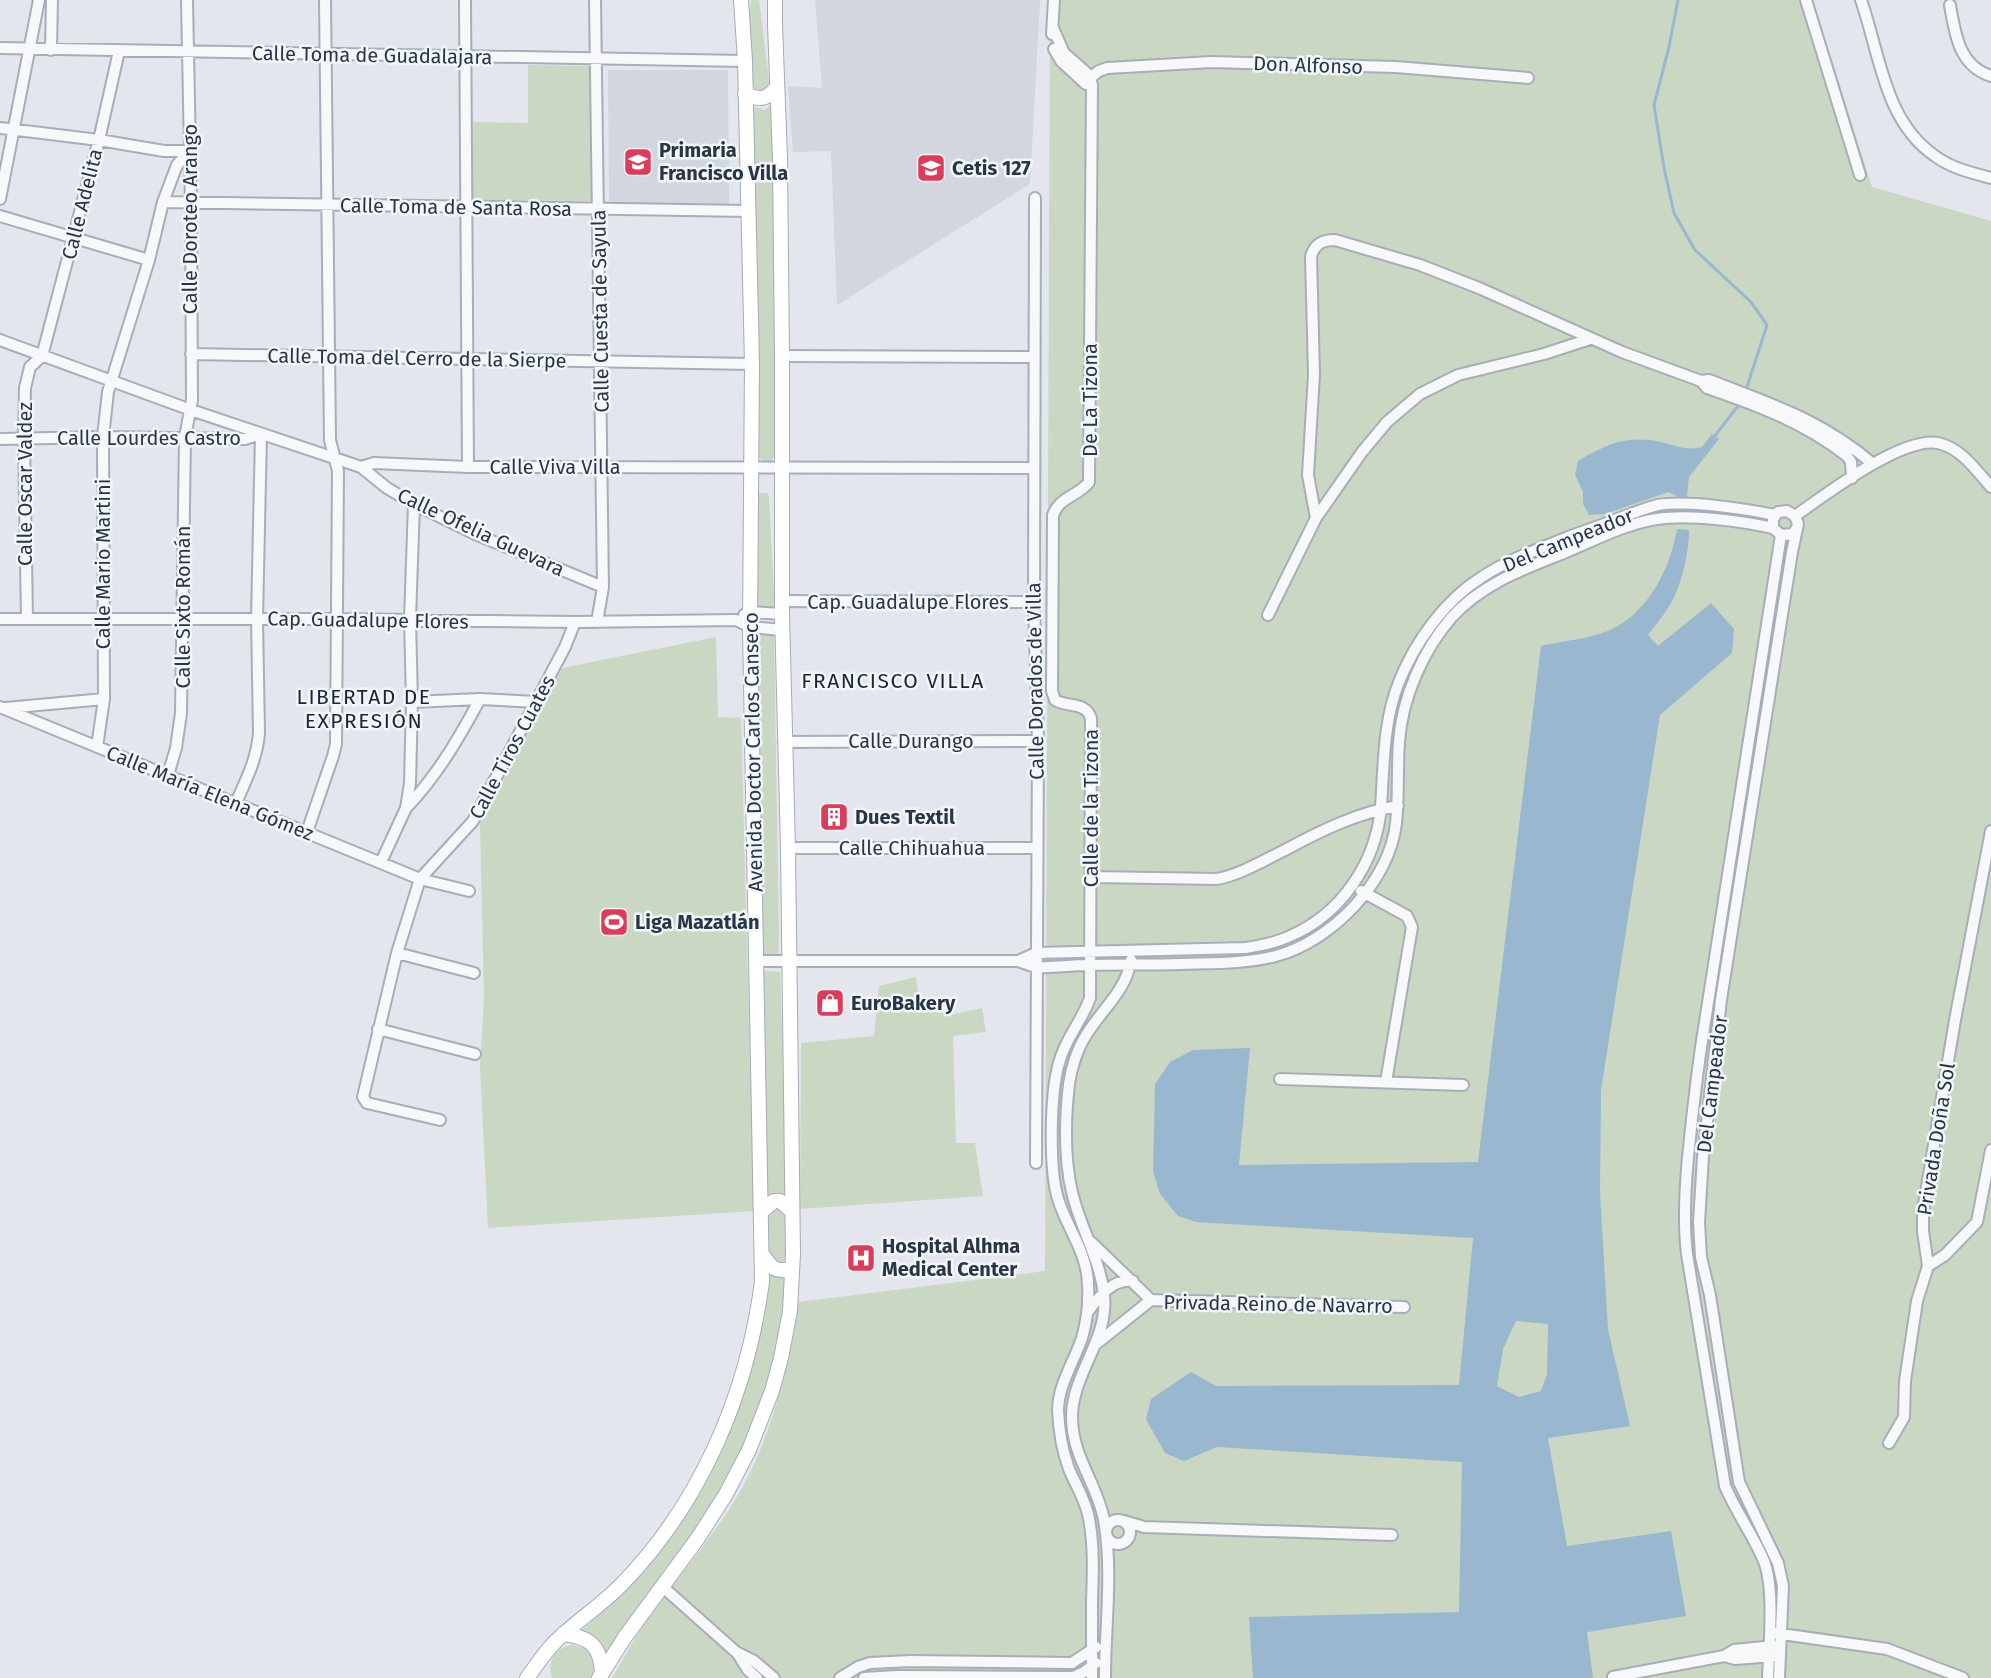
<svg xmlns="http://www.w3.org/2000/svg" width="1991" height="1678" font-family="'Fira Sans',sans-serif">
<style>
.built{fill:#d1d6df}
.green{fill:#c9d7c3}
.water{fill:#9ab7d0;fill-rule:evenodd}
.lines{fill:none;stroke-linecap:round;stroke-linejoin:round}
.stream{stroke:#9ab7d0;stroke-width:3}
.minor-casing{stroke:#a7aeb8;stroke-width:14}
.major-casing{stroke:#a1acba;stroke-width:16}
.minor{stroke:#f6f8fa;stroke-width:10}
.major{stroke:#fff;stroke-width:14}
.labels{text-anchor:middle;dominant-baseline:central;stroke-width:5;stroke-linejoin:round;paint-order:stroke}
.street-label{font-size:20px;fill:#283547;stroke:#f3f6f9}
.poi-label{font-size:20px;font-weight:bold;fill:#283547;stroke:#f3f6f9;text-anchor:start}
.neighbourhood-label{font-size:21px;letter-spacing:1.5px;fill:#1a2638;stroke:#f3f6f9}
</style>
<rect width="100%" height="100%" fill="#e3e7ed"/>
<!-- built -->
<path class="built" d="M815,0H1040L1030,184L837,305L831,151L793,152L788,86L822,88Z
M608,70H728L729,206H609Z"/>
<!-- green -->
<path class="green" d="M751,0H759L770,88L764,95L754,91L748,34Z
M1050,0H1813L1872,187L1991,221V1678H612C623,1660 633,1640 645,1623C679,1573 723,1528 750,1473C776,1419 789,1361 799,1302L1045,1271Z
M528,65L592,66L593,201L473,200V122L528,123Z
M772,104L777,366L775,455L771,461L765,462L760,459L758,453L755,364L752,106L765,110Z
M758,493H768L769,498L775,612L754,609L750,495Z
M754,630L774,636L779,938L778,958L768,959L764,953L761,933Z
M716,637L718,717L741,718L754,1211L488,1228L480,1065L484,1000L480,823L488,812L523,739L562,668Z
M760,971L780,972L788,1202V1272L780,1333L762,1399L738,1458L696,1534L636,1610L605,1656C600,1643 595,1634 581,1631L615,1600L654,1557L691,1507L716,1461L737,1409L766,1296L769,1251Z
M916,977L919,1000L940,1004L945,1016L982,1008L986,1032L953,1036L956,1143H975L983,1196L800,1209L801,1043L874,1036L879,986Z
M573,1645C591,1649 598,1661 593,1678H552C547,1660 555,1647 573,1645Z"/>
<!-- water -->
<path class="water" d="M1712,434L1719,439L1689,477L1687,497L1681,498L1668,492L1605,514L1589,515L1583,504V492L1575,475L1578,461C1607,444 1626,435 1661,442C1677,446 1685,451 1702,447Z
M1677,529L1689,530C1689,553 1681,589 1668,608C1662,618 1654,626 1648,635L1658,646L1711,603L1734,629L1732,653L1660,715L1601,1090L1600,1193L1608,1329L1630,1426L1548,1438L1567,1546L1671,1531L1686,1616L1587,1632L1593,1678H1253L1249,1617L1459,1612L1462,1462L1217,1447L1184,1461L1165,1453L1152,1430L1146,1419L1151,1399L1191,1372L1216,1386L1459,1385L1473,1238L1196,1222L1178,1216L1160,1194L1153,1171L1155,1084L1170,1062L1193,1050L1250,1048L1239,1165L1478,1162L1541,646C1562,641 1590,639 1610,630C1648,613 1670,569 1677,529ZM1516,1321L1548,1324L1547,1374L1541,1391L1519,1397L1497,1386L1503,1349Z"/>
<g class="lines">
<!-- stream -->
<path class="stream" d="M1678,0L1669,47L1654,105L1664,168L1674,213L1695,250L1751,302L1767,325L1746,390
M1714,437L1741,402"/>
<!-- minor casing -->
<g class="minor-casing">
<path id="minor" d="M465,0L468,467
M595,0L603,587L597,622
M1806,0L1860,175
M1861,0C1880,54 1884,121 1935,156C1951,168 1972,173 1991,178
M1950,5C1955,34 1959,66 1991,76
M1053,28L1064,53L1089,75L1092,85L1089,482C1079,496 1060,496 1053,515L1052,691L1055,700C1068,708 1085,701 1091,718L1090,998C1082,1021 1065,1039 1059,1063C1050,1094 1049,1169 1058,1199C1067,1228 1087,1252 1088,1284C1089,1301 1087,1321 1082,1338C1074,1362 1058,1385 1058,1411C1059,1431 1062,1450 1069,1469C1076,1486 1086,1500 1089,1519C1094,1545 1093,1574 1092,1601C1092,1627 1092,1652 1092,1678
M1052,34L1054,0
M0,48L745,61
M1054,49L1061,61L1086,84
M51,50L52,0
M1086,81L1099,71L1107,68L1212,62L1396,67L1528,78
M0,128L99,140L164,151H190
M1035,198L1034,602L1038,741L1036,1163
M0,199L39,0
M163,202L749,211
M0,216L149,260
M0,340L191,410L361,467L387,488L414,504L475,534L603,587
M191,354L752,364
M782,356L1034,357
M1701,381L1709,380C1771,404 1822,420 1873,464
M0,439L103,437L245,439L261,434
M361,467L374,463L468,467L1034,468
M1795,516C1825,495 1902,436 1938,443C1961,448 1976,470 1991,487
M1316,518L1308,475L1314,374L1311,256C1315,244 1322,240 1335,240L1420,265L1479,288L1622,352L1701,381L1707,388C1757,405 1805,423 1847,456L1851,462L1852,478
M782,601L1034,602
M744,615L750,612L782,614
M1268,615L1316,518L1362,452L1387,422L1420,394L1458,375L1544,354L1590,339
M0,619H336L575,622L736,620L750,627L782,630
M27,619L24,439L25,388L30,367L42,356L99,140L119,51
M412,702L480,699L536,702
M0,707L420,879L469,891
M6,708L104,699
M784,742L1038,741
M97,747L104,699L103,437L108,392L149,260L163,202L177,165L190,151
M168,775L176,748L181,713L185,437L192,400L191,203L187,0
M236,803C246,780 257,759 259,733L257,619L261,434
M406,808C437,776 459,738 480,699
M307,832L333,756L336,744L338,471L330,440L325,0
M788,848H1036
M381,862L406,808L410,783L412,702L410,619L414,504
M1092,877L1217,879C1242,874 1262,861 1285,850C1320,831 1359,812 1398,806
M1361,891L1407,916L1412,927L1386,1082
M397,953L474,973
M757,961H1018C1024,963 1031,966 1037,967C1054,968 1072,965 1088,965C1119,964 1149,965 1180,964C1212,963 1245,964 1276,956C1332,941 1390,881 1396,823C1399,796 1397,769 1399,742C1402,698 1423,650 1452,617C1483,583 1524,569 1566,552C1595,540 1625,524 1657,519C1690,514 1741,521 1773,528
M1018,961L1036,953L1245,948C1259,946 1275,943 1288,937C1341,915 1376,863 1381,807C1384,765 1383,722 1399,682C1415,642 1445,600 1482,577C1509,559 1539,549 1568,537C1588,530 1608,523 1628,515C1637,512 1648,507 1658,505C1688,500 1745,509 1775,515
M378,1029L475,1054
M1280,1079L1463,1085
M440,1120L367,1103L363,1097L397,953L420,879L473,821L565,647L575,622
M1091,1242L1151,1300
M1928,1266L1945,1255L1977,1222L1991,1150
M1151,1300L1404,1307
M1087,1313C1098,1298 1112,1278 1133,1281
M1096,1344L1151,1300
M1889,1443L1904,1417L1905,1381L1917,1301L1928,1266L1923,1231V1210L1955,1020L1991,831
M1106 1532a12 12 0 1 1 24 0a12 12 0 1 1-24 0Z
M1124,1521L1144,1527L1392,1535
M663,1587L736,1652L754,1661L774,1678
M1775,1633L1887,1649L1963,1678
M738,1654L748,1670L757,1678
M1724,1656L1735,1659L1774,1656
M1613,1677L1724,1656L1734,1650L1774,1646
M840,1678L858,1667L870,1663L910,1661L1072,1663L1096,1647
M864,1678L897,1676L1073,1677L1084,1672L1096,1663
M1105,1678C1105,1626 1113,1571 1104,1520C1097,1483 1072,1457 1072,1417C1072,1374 1109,1339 1104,1295C1100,1259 1080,1227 1072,1192C1064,1158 1065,1119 1069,1084C1071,1069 1077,1050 1085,1037C1100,1011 1126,992 1131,960
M1768,1678C1769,1646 1775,1590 1764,1561C1753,1535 1736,1512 1725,1486L1687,1254C1683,1222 1685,1190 1688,1157C1692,1118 1696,1080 1702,1041L1781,535
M1779,1678L1783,1586L1778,1563L1739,1482L1710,1295L1701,1257L1699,1222L1703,1157L1721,1000L1792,552L1798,524L1795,516L1787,511L1778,512L1773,519V528L1781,535L1793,534L1796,529"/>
</g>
<!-- major casing -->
<g class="major-casing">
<path id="major" d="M745,94C761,101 767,99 777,87
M762,1211L774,1201H780L792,1211
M762,1254C772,1269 774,1272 792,1269
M563,1634C590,1637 601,1646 602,1674
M527,1678C536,1666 544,1653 555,1642C576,1621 602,1605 623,1583C702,1501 747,1394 762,1282L750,627L752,364L745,61L741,0
M599,1678L625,1637L698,1538L726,1494L749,1450L772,1391L781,1358L790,1311L793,1254L788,848L782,614V356L780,159L775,24V0"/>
</g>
<!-- minor -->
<use href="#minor" class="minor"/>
<!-- major -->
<use href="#major" class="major"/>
</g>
<!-- icons -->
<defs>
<g id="school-square" transform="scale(1.5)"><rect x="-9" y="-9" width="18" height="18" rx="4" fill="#de3b5b" stroke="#f3f6f9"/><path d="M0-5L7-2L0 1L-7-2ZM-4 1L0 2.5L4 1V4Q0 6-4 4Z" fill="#fff"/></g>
<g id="university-square" transform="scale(1.5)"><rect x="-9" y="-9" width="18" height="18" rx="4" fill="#de3b5b" stroke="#f3f6f9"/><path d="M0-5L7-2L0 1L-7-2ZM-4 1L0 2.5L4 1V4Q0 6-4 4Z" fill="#fff"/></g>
<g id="building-square" transform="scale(1.5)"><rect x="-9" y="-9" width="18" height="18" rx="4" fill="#de3b5b" stroke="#f3f6f9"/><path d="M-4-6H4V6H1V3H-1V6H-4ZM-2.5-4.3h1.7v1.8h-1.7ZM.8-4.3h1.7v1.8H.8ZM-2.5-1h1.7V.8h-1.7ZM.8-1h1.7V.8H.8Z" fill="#fff"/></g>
<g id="stadium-square" transform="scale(1.5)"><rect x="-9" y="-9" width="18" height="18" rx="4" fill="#de3b5b" stroke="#f3f6f9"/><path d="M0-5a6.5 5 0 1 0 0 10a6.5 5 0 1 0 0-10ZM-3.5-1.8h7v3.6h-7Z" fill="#fff"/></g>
<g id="shop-square" transform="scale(1.5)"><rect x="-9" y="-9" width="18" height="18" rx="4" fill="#de3b5b" stroke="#f3f6f9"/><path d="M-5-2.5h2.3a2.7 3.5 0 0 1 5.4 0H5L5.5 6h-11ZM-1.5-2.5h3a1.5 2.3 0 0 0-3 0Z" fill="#fff"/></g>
<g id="hospital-square" transform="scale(1.5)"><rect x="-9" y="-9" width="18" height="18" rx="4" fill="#de3b5b" stroke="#f3f6f9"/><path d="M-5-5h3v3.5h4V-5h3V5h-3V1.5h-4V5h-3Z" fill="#fff"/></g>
</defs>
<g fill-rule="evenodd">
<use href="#school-square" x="638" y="162"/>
<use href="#university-square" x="931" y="168"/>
<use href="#building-square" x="834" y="817"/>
<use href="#stadium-square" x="614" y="922"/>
<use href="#shop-square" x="830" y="1003"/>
<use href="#hospital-square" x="861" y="1258"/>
</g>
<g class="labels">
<!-- street labels -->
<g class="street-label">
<text transform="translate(372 55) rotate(1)">Calle Toma de Guadalajara</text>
<text transform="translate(1308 65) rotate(2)">Don Alfonso</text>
<text transform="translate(82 204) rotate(-76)">Calle Adelita</text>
<text transform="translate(456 207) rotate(1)">Calle Toma de Santa Rosa</text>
<text transform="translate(190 219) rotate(-90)">Calle Doroteo Arango</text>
<text transform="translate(600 311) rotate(-91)">Calle Cuesta de Sayula</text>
<text transform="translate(417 358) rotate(1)">Calle Toma del Cerro de la Sierpe</text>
<text transform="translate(1090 400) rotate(-90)">De La Tizona</text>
<text x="149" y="438">Calle Lourdes Castro</text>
<text x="555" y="467">Calle Viva Villa</text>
<text transform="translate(25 484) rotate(-90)">Calle Oscar Valdez</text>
<text transform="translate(481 532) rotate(25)">Calle Ofelia Guevara</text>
<text transform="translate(1568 540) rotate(-22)">Del Campeador</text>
<text transform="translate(103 564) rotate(-90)">Calle Mario Martini</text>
<text x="908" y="602">Cap. Guadalupe Flores</text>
<text transform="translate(183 607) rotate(-90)">Calle Sixto Román</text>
<text transform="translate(368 620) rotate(1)">Cap. Guadalupe Flores</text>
<text transform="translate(1035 681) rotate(-91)">Calle Dorados de Villa</text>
<text x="911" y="741">Calle Durango</text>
<text transform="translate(512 747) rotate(-62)">Calle Tiros Cuates</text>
<text transform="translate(753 752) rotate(-91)">Avenida Doctor Carlos Canseco</text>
<text transform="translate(210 793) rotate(22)">Calle María Elena Gómez</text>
<text transform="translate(1091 808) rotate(-90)">Calle de la Tizona</text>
<text x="912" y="848">Calle Chihuahua</text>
<text transform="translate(1712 1084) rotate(-83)">Del Campeador</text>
<text transform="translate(1936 1139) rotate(-81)">Privada Doña Sol</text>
<text transform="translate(1278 1304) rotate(1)">Privada Reino de Navarro</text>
</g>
<!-- poi labels -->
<g class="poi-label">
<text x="659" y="150">Primaria<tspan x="659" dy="23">Francisco Villa</tspan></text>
<text x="952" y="168">Cetis 127</text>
<text x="855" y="817">Dues Textil</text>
<text x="635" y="922">Liga Mazatlán</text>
<text x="851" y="1003">EuroBakery</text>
<text x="882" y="1246">Hospital Alhma<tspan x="882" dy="23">Medical Center</tspan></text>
</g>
<!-- neighbourhood labels -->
<g class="neighbourhood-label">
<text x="893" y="681">FRANCISCO VILLA</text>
<text x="364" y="697">LIBERTAD DE<tspan x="364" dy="24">EXPRESIÓN</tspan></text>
</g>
</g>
</svg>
